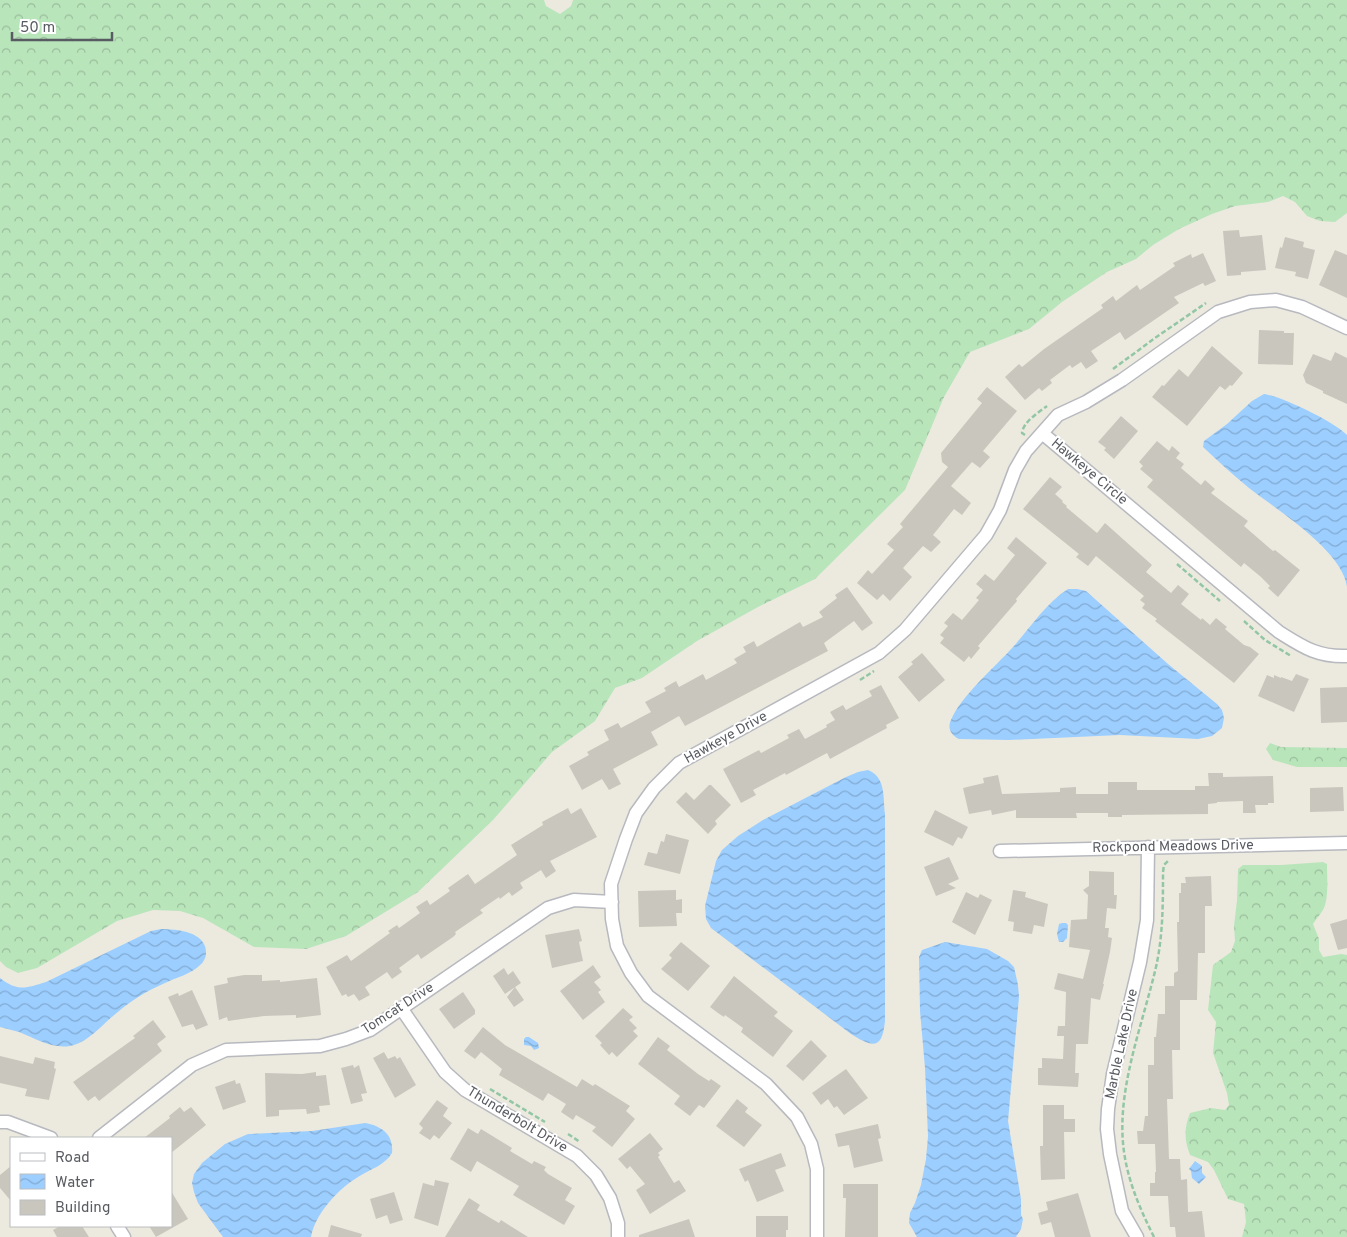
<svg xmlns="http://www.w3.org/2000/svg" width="1347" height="1237" font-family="Overpass,sans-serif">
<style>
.forest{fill:url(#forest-crowns)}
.water{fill:url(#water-waves)}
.building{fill:#c9c6be}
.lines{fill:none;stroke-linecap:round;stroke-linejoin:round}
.street-casing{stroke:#b7b9bf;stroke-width:15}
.path{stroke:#92c6a4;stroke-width:2.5;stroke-dasharray:5 2.5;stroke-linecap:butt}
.street{stroke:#fff;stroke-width:12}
.labels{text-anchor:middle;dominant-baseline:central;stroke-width:4;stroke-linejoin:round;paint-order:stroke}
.street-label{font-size:14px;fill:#585b61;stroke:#fff}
</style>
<defs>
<pattern id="forest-crowns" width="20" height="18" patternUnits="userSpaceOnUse" patternTransform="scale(1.25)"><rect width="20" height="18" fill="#b9e5bb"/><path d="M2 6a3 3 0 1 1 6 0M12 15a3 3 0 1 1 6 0" fill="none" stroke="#99bd9b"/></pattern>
<pattern id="water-waves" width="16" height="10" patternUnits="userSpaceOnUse" patternTransform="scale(1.25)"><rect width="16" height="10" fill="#9cceff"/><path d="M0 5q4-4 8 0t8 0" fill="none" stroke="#82aad2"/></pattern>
</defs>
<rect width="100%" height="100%" fill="#eceadf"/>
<!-- forest -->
<path class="forest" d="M0,0H544L546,6L560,14L571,6L573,0H1347V213L1335,222L1320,221L1307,216L1295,202L1283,196L1268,202L1235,206L1212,214L1179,229L1153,245L1136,259L1107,272L1062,302L1029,329L970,352L944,397L905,490L815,579L758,607L697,641L642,678L615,688L595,721L552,752L493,820L418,892L346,936L306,949L254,947L203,918L180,911L153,910L117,921L37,968L18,973L6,967L0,961Z
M1270,743L1281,747L1347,748V767H1297L1273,760L1266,749Z
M1323,862L1327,864C1327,877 1329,900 1323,910C1320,915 1316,919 1313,924L1319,939V950L1323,957L1341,954L1347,955V1237H1242L1246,1222L1244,1204L1228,1199L1214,1170L1208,1162L1190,1155C1184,1139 1184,1128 1190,1113L1211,1108L1225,1110L1229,1105L1227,1093L1213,1053L1216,1022L1208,1010L1213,965L1231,952L1235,941L1234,926L1237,900L1238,869L1243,865H1281Z"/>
<!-- water -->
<path class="water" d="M1264,394C1281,396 1335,422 1347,435V587C1343,551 1277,510 1249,488C1233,475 1218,461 1203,447L1204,441L1227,424L1252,401Z
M1068,589H1077L1086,591L1168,664L1217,704L1222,710L1224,718L1222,728L1212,736L1198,739L1120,735L1009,740L959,739C951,735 947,728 951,720C961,696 995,667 1013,647C1030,628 1046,603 1068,589Z
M868,770C886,777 883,797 885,814V1021C882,1051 872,1047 851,1034L711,928L706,919L705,906L716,861L722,850L738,836L763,820L846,777L858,772Z
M1062,923H1066L1068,925L1067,938L1063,942H1059L1057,934L1059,924Z
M161,929C177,929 207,932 206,953C206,958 203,963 199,966C191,974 175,978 165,983C146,991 129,1002 113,1016C100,1027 87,1043 70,1046C51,1049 35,1038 19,1032C13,1030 6,1029 0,1027V978C18,992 26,988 46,982L151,931Z
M945,942L987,949L1008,961L1014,967L1018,985L1019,997L1008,1121L1021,1199V1215L1023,1219L1021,1229L1016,1237H917L909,1223L910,1213L915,1203L921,1185L926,1159L928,1136L925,1068L920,1011L919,957L922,950Z
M526,1037H529L538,1043L539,1048L534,1050L531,1046L524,1045V1039Z
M365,1123C382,1126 394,1135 392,1153C384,1166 370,1169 358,1177C338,1189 315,1214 311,1237H223L198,1203L194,1192L192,1183L194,1174L202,1163L225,1144L248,1134L312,1131Z
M1195,1161L1202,1166V1173L1206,1177L1199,1184L1192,1178L1191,1171L1189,1169Z"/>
<!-- building -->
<path class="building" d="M1239,230L1240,237L1262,235L1266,270L1241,272V275L1227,276L1223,231Z
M1285,237L1304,242L1303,247L1315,250L1308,279L1295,276L1296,272L1275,268L1280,247L1282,248Z
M1335,250L1347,255V298L1319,285Z
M1203,253L1216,281L1205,286L1203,283L1174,297L1179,303L1125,340L1120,332L1091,351L1098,361L1086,369L1081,362L1072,368L1070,365L1050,380L1052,383L1042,391L1039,388L1025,400L1005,377L1019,364L1022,367L1044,349L1103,308L1101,305L1113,296L1116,301L1137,285L1140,290L1175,266L1173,263L1191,254L1192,258Z
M1259,330L1284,331V333H1294L1293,365L1258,364Z
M1212,346L1243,373L1232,386L1230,385L1225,390L1220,386L1187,426L1152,397L1162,385L1164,386L1179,369L1188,377Z
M1335,352L1347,358V404L1323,393V391L1306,383L1303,375L1313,354L1331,361Z
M987,387L1017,411L983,451L990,457L980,468L972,462L951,486L971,503L962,515L954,509L933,535L941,542L931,552L923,546L903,568L912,577L890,601L883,594L877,600L857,583L868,570L872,574L894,550L887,544L903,527L900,524L948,467L942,462L941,453L982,403L977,399Z
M1121,416L1138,431L1114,459L1104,450L1106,448L1098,442Z
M1157,441L1169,451L1172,446L1180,453L1176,458L1184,464L1181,468L1201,485L1205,480L1215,489L1211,493L1248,521L1244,526L1273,551L1275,550L1300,570L1278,597L1268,588L1270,586L1261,577L1244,563L1241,567L1147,487L1153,480L1140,469L1143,466L1139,462Z
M1050,477L1062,487L1055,494L1063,501L1062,502L1067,506L1066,507L1097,533L1105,523L1152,565L1146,572L1171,593L1178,585L1189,594L1181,604L1201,620L1202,618L1210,625L1216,618L1227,627L1225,629L1244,645L1250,647L1259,654L1234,683L1155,621L1157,619L1142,608L1145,604L1140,600L1144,596L1096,556L1088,566L1076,557L1079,554L1023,509Z
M1016,537L1047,563L1016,599L1017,601L978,646L980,648L971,659L969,656L964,662L940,643L944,638L940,635L948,626L944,623L953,613L962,620L979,600L976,598L983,590L976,584L985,574L994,581L1015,555L1007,548Z
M847,587L873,623L862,631L854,621L824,643L828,651L685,726L679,716L651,732L658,745L613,769L621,784L609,790L602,779L582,790L569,766L589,755L587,752L609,740L604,730L618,723L621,728L651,712L645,702L666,691L664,688L676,681L679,687L703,674L706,680L737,663L734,659L746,652L743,647L754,641L757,647L800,622L803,627L823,617L819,612L837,598L835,595Z
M922,653L945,680L919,702L898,677L913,664L911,662Z
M1296,674L1309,679L1294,712L1258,696L1267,675L1274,678V675L1281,678V677L1292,681Z
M881,685L899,718L886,725L887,728L830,759L827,753L786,775L785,773L753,790L756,795L741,803L723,769L759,750L761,753L789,738L787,735L799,729L805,739L827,727L826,725L835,720L830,712L843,705L846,710L872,696L869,691Z
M1347,687V722L1321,723L1320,688Z
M1208,773H1223V777L1273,776L1274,803H1268V805H1255L1256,813H1243V801L1217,802V803L1208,804V814L1122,815V817H1108V813H1076L1077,818H1016V810L992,815L991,810L969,814L963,788L984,783L983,778L998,775L1002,794L1060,792V788L1076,787V794H1108V782H1137V790H1195V786H1209Z
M709,785H711L731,805L715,821L717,824L708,834L676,802L686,792L694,800Z
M1343,787L1344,811L1310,812V788Z
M568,808L571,814L581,808L597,837L550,861L556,871L546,878L541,870L520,883L523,888L512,896L509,892L500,899L499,897L480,910L483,913L455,932L456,934L453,937L421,959L418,954L399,968L402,972L392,979L387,972L365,987L370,995L359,1001L354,994L348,997L346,994L342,996L326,967L347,955L351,961L390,933L388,931L397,925L399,928L420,913L416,907L427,900L430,905L450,891L448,888L468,874L475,884L517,855L511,845L543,825L542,822Z
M935,810L968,827L962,839L958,837L953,846L924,832Z
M666,834L689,840L680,874L644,865L648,852L657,854L661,841L664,842Z
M949,857L959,879L948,884L956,888L936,896L924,867Z
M1089,871L1114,872V895H1117L1116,909L1107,908L1105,928H1109L1108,937L1112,938L1110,952L1103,984H1104L1100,1000L1091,998L1088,1044H1076L1075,1073H1079L1078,1087L1038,1085V1068H1042V1058L1063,1059L1064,1036H1057L1058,1026H1065L1066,992L1054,989L1058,973L1083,979L1090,950L1069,947L1071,920L1087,919L1088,895L1083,890L1089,886Z
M1211,876L1212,906H1205V953H1198L1197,1000H1180V1050H1172L1173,1099H1167L1169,1159H1180L1181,1180L1187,1179L1188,1212L1202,1211L1205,1237H1176L1175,1227H1170L1168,1196H1150V1183H1155V1172H1156L1155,1144H1138L1137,1131H1143L1145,1116H1148V1065H1154V1037H1156L1158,1014H1165V986H1174V973L1178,971L1177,922H1179V893H1181V883H1186L1185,877Z
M676,890V900L682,899V913H676L677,926L639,927L638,891Z
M1013,890L1026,892L1025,897L1048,904L1044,927L1034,925L1032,934L1013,931L1014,922L1008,921Z
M966,892L978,898L980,894L992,900L975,935L952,922Z
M1347,919V948L1338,950L1330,924Z
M579,929L582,941L579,942L583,961L552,968L545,935Z
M681,942L710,966L688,991L661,969L672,958L669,955Z
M593,965L601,977L594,982L601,990L598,992L605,1002L583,1020L560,991Z
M504,968L508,975L513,971L521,983L505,994L493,976Z
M244,975H262V981L280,980V982L317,978L321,1015L296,1018V1015L264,1016L228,1021L227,1017L219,1020L214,986L228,983L227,978Z
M734,976L778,1012L774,1016L793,1031L773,1057L741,1032L743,1028L725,1015L724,1017L718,1013L710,1007Z
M515,987L524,1000L514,1007L507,997Z
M192,990L208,1025L196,1030L193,1024L182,1027L168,997L178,993L179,996Z
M463,992L475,1010V1014L454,1029L439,1009Z
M623,1008L633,1017L629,1020L637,1028L633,1031L638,1036L617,1057L612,1052L609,1055L600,1045L602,1043L595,1036Z
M153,1020L166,1037L157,1044L162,1051L99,1101L95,1096L88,1101L73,1082L135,1038L133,1036Z
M483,1027L505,1045L577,1087L582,1079L593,1086L595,1084L630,1106L626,1111L635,1119L612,1147L592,1131L596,1127L576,1115L573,1120L561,1112L566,1104L548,1093L543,1101L499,1075L502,1069L481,1052L475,1059L464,1051Z
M658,1037L670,1046L667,1050L698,1074L709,1081L711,1079L721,1086L704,1108L699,1105L690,1116L674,1104L680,1096L638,1064Z
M811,1040L827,1056L803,1081L786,1066Z
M384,1052L388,1059L395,1056L397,1059L400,1057L416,1085L395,1098L373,1058Z
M0,1056L33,1064L35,1057L55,1062L54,1068L56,1069L49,1100L25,1096L27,1089L0,1083Z
M353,1065L354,1068L359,1065L367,1093L361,1094L363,1101L351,1104L341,1068Z
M846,1069L868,1098L844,1115L837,1106L834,1108L828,1099L821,1105L812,1093Z
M316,1072V1076L326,1075L330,1105L319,1106L320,1112L307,1114L306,1109L279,1110V1116L266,1117L265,1073L302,1074Z
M235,1080L236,1084L240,1083L246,1102L223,1110L215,1087Z
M737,1099L748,1108L745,1112L762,1125L744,1147L716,1126Z
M437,1100L448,1108L443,1116L452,1123L439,1139L434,1135L430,1140L419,1133L423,1128L419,1124Z
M1043,1105H1064V1119H1075V1132H1064L1065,1179L1041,1180L1040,1146H1043Z
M180,1107L184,1112L191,1107L206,1125L171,1153V1138H144L170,1118L169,1116Z
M878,1124L881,1138L878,1139L883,1161L854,1168L849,1145L838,1147L835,1134Z
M468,1128L478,1134L481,1129L512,1148L510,1151L532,1164L534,1161L546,1167L544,1170L548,1174L572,1188L565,1200L575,1206L564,1225L513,1195L519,1186L477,1161L471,1172L450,1159Z
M650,1133L663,1149L658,1153L660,1155L658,1157L674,1183L679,1180L686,1191L650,1214L636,1190L645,1184L630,1166L627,1169L618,1159Z
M781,1153L786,1166L775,1170L784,1191L757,1202L748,1180L745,1182L739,1169Z
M11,1166V1201L0,1188V1175Z
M435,1180L449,1183L438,1226L414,1218L423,1183L434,1186Z
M843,1184H878V1237H845L846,1198H843Z
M171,1191L188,1219L156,1237L149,1226H171Z
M394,1192L403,1220L390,1224L387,1215L376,1219L370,1199Z
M1078,1193L1091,1237H1055L1051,1222L1041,1225L1038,1213L1048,1210L1046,1202Z
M469,1198L480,1205L477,1210L499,1223L501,1220L528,1237H445Z
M756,1216H788V1230H786V1237H756Z
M689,1219L695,1237H639V1235Z
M331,1225L362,1234L361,1237H328Z
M60,1226H82L89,1237H57L53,1230Z"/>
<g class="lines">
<!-- street casing -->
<g class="street-casing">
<path id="street" d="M1042,433L1279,632C1303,647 1317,657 1347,656
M1000,851L1347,843
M401,1008L445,1072L465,1090L577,1156L596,1175L610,1198L618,1223V1237
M0,1122H8L51,1138
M99,1138L192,1065L226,1050L320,1046L346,1039L370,1030L548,908L574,900L612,902
M117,1226L124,1237
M817,1237V1169L811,1144L797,1117L766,1084L648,996L631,973L617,946L612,919L611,884L626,839L636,813L654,788L679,763L879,653L905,630L986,535L1000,510L1015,470L1026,451L1058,415L1086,402L1122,380L1218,312L1250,302L1276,300L1302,307L1347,328
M1137,1237L1122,1211L1110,1154L1107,1129L1108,1109L1113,1074L1140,962L1147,920L1148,847"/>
</g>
<!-- path -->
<path class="path" d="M1113,369L1155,338L1206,303
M1025,435L1022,433C1023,422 1039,412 1047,406
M1177,564L1220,601
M1244,621L1265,640L1291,656
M860,680L874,671
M490,1089L545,1122
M568,1134L580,1142
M1154,1237C1139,1207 1126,1177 1123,1143C1118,1085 1143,1023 1156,967C1163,936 1163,903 1163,872L1164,865L1169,860"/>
<!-- street -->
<use href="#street" class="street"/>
</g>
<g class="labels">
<!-- street labels -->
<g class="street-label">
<text transform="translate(1089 472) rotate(40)">Hawkeye Circle</text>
<text transform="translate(726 738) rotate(-29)">Hawkeye Drive</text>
<text transform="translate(1173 847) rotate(-1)">Rockpond Meadows Drive</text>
<text transform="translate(398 1009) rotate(-33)">Tomcat Drive</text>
<text transform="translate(1122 1044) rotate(-78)">Marble Lake Drive</text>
<text transform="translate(517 1120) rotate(31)">Thunderbolt Drive</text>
</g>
</g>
<!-- legend -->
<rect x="10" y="1137" width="162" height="90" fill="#ffffff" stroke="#bcbdc0"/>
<rect x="20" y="1153" width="25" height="8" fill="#ffffff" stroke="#bcbdc0"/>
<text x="55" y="1162" font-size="15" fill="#585b61">Road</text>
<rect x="20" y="1174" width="25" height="15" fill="url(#water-waves)" stroke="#bcbdc0"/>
<text x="55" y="1187" font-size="15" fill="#585b61">Water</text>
<rect x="20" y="1200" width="25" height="15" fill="#c9c6be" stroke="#bcbdc0"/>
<text x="55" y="1212" font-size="15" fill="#585b61">Building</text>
<!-- scale -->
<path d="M12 32v8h100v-8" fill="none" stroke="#585b61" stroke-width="2.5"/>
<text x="20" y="32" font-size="15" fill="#585b61" stroke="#ffffff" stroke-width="4" paint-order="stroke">50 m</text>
</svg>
